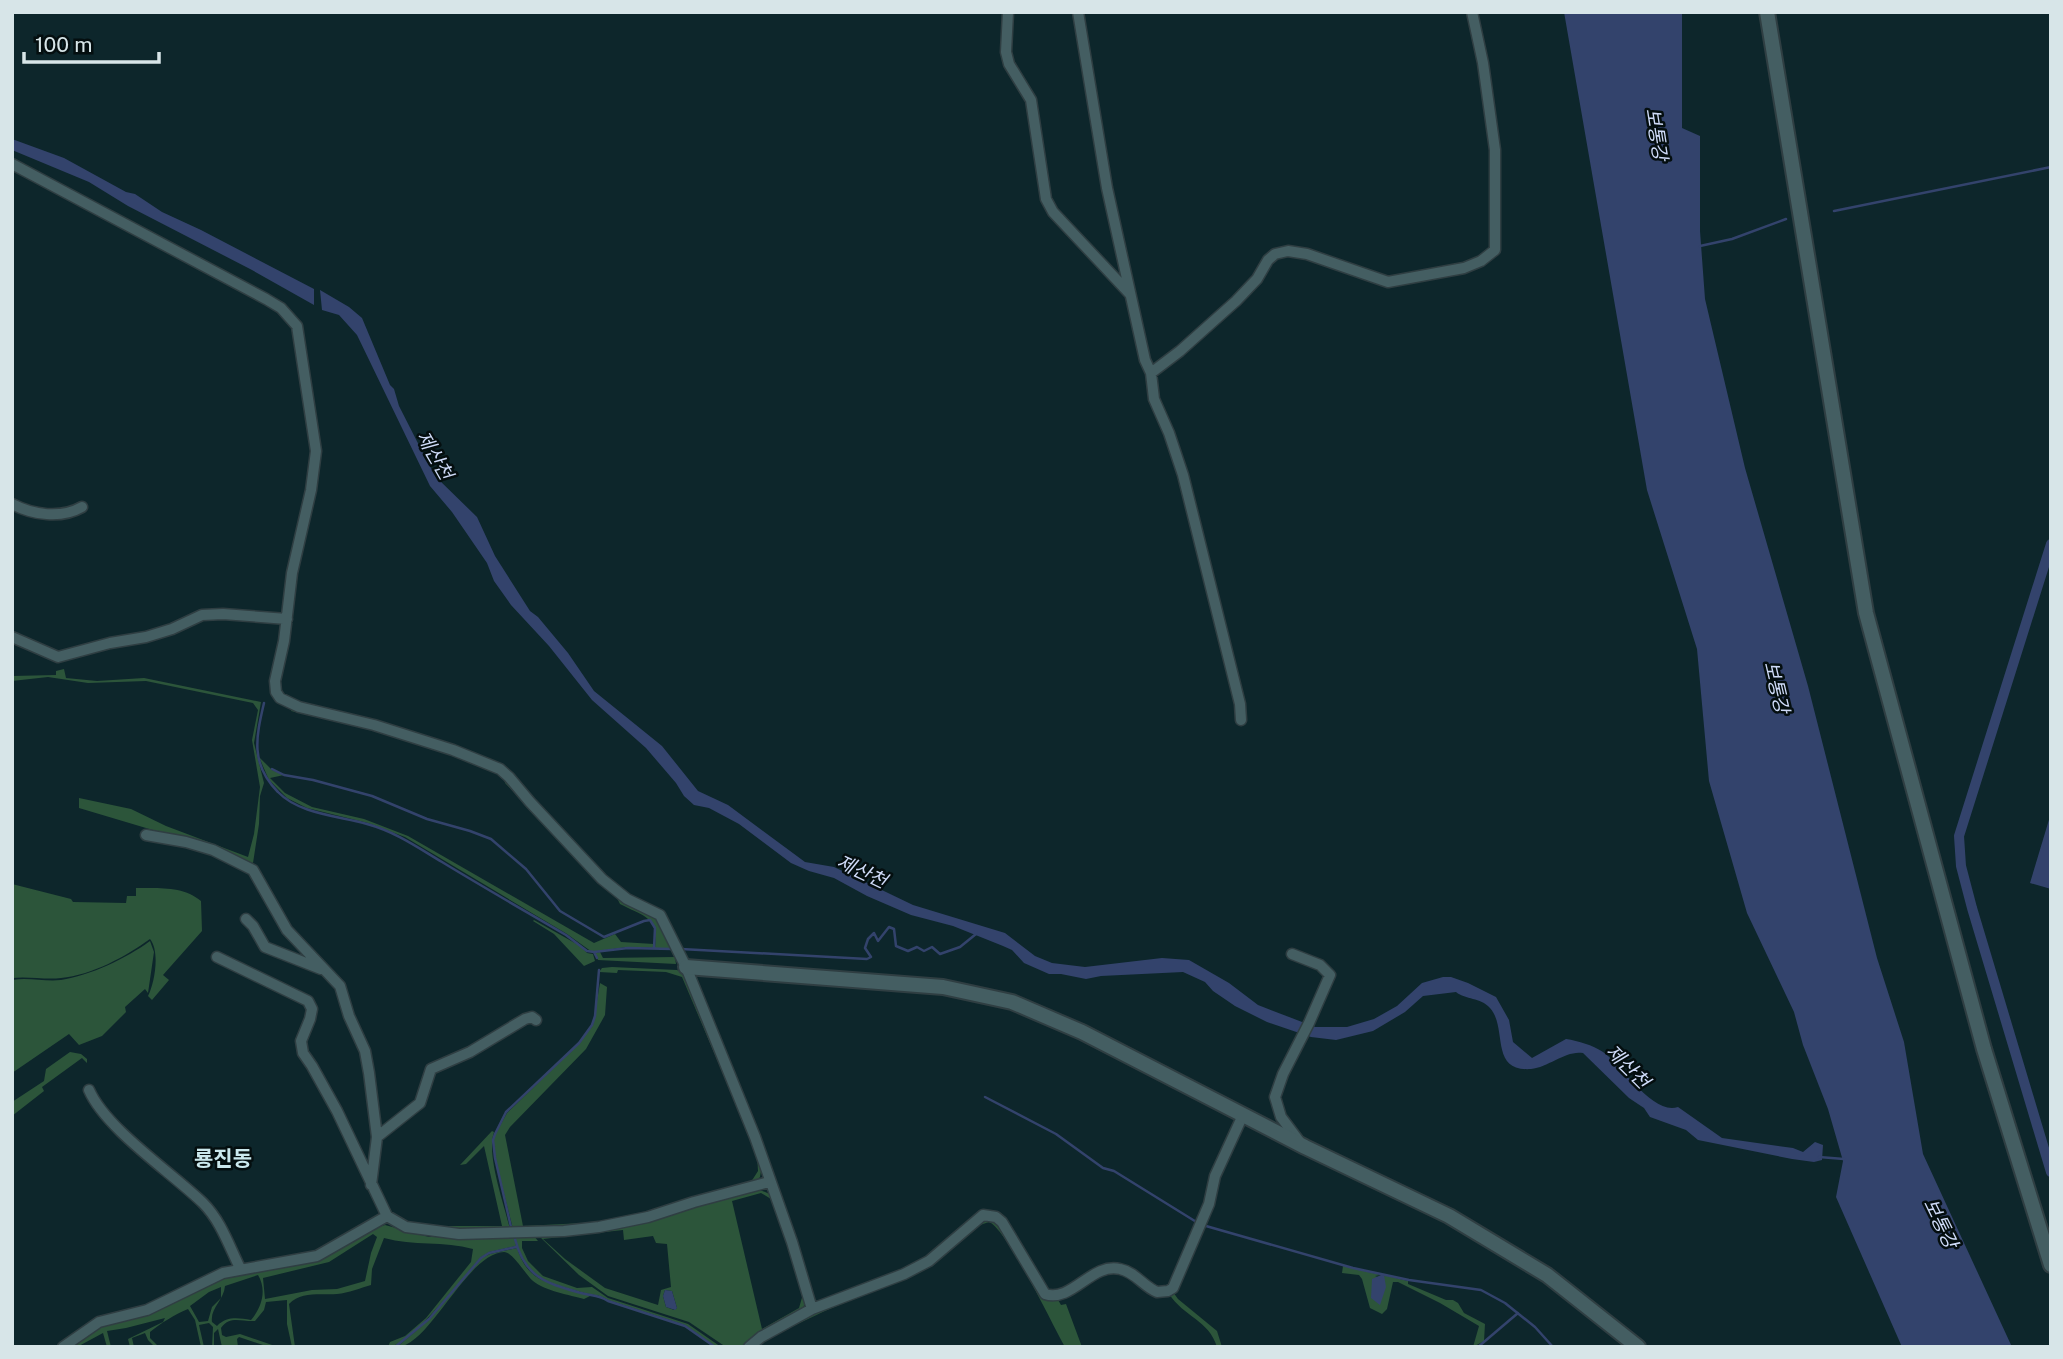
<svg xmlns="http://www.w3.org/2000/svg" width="2063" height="1359" font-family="'Public Sans','Noto Sans KR',sans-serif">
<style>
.green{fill:#2c553a;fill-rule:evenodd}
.water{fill:#33436c}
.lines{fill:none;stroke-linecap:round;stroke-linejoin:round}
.stream{stroke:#33436c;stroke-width:2.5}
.canal{stroke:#33436c;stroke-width:10}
.street-casing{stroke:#2f3e42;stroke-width:13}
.secondary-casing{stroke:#2f3e42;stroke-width:18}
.street{stroke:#445e62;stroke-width:10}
.secondary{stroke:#445e62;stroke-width:14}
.labels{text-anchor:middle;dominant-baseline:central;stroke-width:5;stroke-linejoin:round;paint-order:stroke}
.water-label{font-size:19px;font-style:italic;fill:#cfdbf8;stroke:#040e0f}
.quarter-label{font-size:21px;font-weight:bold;fill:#cae8ed;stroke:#040e0f}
</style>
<rect width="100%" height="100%" fill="#0d262b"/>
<!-- green -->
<path class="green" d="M64,669L66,678L97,681L144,678L261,702L254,743L264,783L260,796L259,824L253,863L213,848L79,808V798L131,809L166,826L248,857L254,834L260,787L252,740L258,710L253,703L146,681L88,683L48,677L12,681V676L56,675V671Z
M292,709L376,727L500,772L508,777L524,799L586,867L622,899L648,912L661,921L674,949L655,948C658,916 645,917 620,904L617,898L505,783L504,776L479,764L397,736L291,711Z
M259,757L272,770L284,775L270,778L285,793L312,807L364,819L408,836L594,943L615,934L621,942L654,944V948L627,947L592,952L567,934L405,837L368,823L307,808L287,798L269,780Z
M12,884L71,899L73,902L126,903L127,896H136V888C158,888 184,886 201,901L202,931L163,975L169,980L152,1000L148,996C155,982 160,951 150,939C125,957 92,975 61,978C45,980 29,976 12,978Z
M534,920L582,947L587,953L593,954L595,961L584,966L554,934L533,921Z
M150,941L154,952L148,993L145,989L125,1007L126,1012L102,1036L79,1045L69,1034L12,1073V980C29,977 45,982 61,980C89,976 127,958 150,941Z
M600,952L603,958L675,957L676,964L598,960L595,953Z
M612,967L677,970L683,973L762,1166L760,1177L755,1183L650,1214L584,1227L513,1229L495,1158L493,1140L495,1135L507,1113L579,1043L593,1025L600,983L607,987L605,1015L586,1049L510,1127L505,1135L523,1226L603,1222L636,1215L702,1194L751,1182L758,1171L757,1154L682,977L666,972L618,970L617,973L599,972L602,968Z
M70,1052L81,1054L87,1059V1063L82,1058L42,1087L44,1091L12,1116V1102L44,1081L46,1069Z
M492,1131L494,1132C486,1155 504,1204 510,1229L461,1230L412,1224L409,1222L438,1226H502L484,1146L466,1164L460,1165Z
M754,1191C766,1189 772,1195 778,1205L804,1284L806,1301L802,1310L756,1337L746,1347H726L689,1322L608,1296L579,1275L538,1235L587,1232L639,1223L709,1201ZM761,1193L771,1199L777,1209L803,1294L799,1308L762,1329L732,1201ZM623,1230L624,1240L653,1236L656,1243L667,1244L671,1287L661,1290L658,1305L605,1288L565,1259L543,1239ZM665,1290L672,1291L677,1308L674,1310L666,1307L663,1296Z
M993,1217L1034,1280L1057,1298L1061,1305L1066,1304L1082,1347H1065C1052,1324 1007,1229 989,1222L980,1225L921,1272L827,1310L766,1339L757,1347H752L813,1311L911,1273L979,1220Z
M385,1225L429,1237L534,1236L538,1241H522V1248L528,1261L543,1276L577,1288L592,1287L608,1298L688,1324L721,1347H716L685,1325L608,1300C599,1294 591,1295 581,1292C543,1281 529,1279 515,1239L516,1246L489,1252L481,1257C463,1276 410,1347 388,1347L390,1342L405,1336L426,1318L471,1262L473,1249C444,1241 413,1246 384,1238L372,1269L371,1285C360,1288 349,1293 337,1294C320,1295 301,1291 289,1304L295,1347H292L287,1324V1300L266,1302L264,1310L255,1321C242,1322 230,1315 221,1328L222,1335L226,1337L240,1334L278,1347H269L239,1337L237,1339L238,1347H222L218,1329L214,1333V1347H212L213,1327L209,1323L199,1325L204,1347H201L195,1320L188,1309C174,1315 161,1323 150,1332V1338L159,1347H155L148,1340L145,1333L132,1338L134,1347H130L128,1339L163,1322L165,1318L126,1328L107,1331L111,1347H107L103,1333L77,1347H70L97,1328L155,1312L225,1276L309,1263C336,1254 357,1232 385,1225ZM373,1234L377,1237L371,1253L365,1281L337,1289L312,1290L265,1299L263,1278L329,1262ZM258,1275C267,1290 262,1307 251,1320C238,1318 227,1316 217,1326L212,1322C210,1308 224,1300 225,1286ZM221,1287V1298L212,1307L208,1321L199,1322L190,1306L209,1292Z
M517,1248C526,1275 539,1281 565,1288C574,1291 582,1295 592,1295L584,1299C570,1295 545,1291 533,1281C525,1274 513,1252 504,1252C467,1253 429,1347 397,1347L429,1320L482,1258L490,1254Z
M1343,1266L1381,1275L1375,1276L1384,1279V1275L1408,1281V1284L1446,1300H1453L1458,1303L1464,1313L1485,1324L1484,1341L1473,1347L1479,1326L1440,1303L1398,1282H1393L1387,1309L1382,1314L1370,1308L1362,1279L1359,1275L1342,1273Z
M1173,1292L1178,1299L1217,1331L1222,1347H1217C1209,1320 1184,1317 1169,1294Z"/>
<!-- water -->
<path class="water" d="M1564,12H1682V128L1700,136V231L1705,299L1745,468L1808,686L1877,958L1904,1042L1923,1154L2012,1347H1902L1836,1197L1843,1161L1828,1109L1803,1045L1794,1012L1747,913L1709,781L1697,649L1647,490Z
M12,139L64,158L126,192L135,194L162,212L201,230L314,289V305L252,270L128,206L89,182L12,150Z
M320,290L349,307L362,318L390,385L394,389L399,406L428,463L436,477L477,517L495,556L530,611L538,617L568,653L594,691L662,746L698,791L728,805L805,862L834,867L913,905L1005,933L1035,956L1052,963L1085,967L1162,958L1189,960L1229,983L1258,1005L1315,1027H1347L1374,1019L1397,1006L1422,983L1443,977H1451L1468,983L1496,997L1509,1020L1513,1042L1532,1058L1566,1039C1579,1041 1592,1045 1603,1052C1621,1064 1653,1116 1678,1107L1722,1138L1793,1148L1803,1152L1815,1142L1823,1145L1822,1160L1814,1162L1792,1159L1698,1140L1686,1130L1650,1117L1644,1108L1629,1098L1583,1053C1566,1050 1549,1067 1531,1069C1489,1072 1508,1028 1490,1008C1480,997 1466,1000 1456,992L1423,996L1405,1012L1373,1031L1336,1040L1311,1037L1267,1022L1235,1006L1213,991L1205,982L1183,972L1101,976L1086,979L1061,974H1049L1024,963L1012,950L1003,946L953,926L911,915L867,896L834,878L809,871L791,863L739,824L709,808L694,805L684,796L676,783L646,748L592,700L549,646L511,605L494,581L487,563L452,512L430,486L357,335L339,315L322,310Z
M2051,813V889L2030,883Z
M1381,1275H1384L1386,1287L1380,1305L1371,1298L1372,1279Z
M665,1290L672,1291L677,1308L675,1310L666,1307L663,1296Z"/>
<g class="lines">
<!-- stream -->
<path class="stream" d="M1834,211L2051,167
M1700,246L1732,239L1786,219
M264,703C256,737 250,764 278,792C299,814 339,816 367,824C396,832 417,847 442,862C483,887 525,911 566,935L587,951L594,952
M272,769L284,775L313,780L372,796L427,819L470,831L491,839L526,869L560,911L604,937L644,921L650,920L655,928L654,948
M681,949L867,959L871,957L865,948L868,939L874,933L878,941L889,927L894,929L896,946L908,951L917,947L924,951L932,947L940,954L960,947L976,934V931
M597,958L594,952L628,948L672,949
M985,1097L1056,1134L1103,1168L1114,1171L1198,1223
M1819,1157L1844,1159
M1206,1226L1353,1268L1409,1280L1481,1290L1505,1303L1535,1327L1553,1347
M511,1227L495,1158L493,1140L495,1134L506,1112L579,1043L592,1025L595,1016L599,970
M515,1239C525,1278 546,1283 581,1293C591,1296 598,1294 608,1301L685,1326L715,1347
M395,1347L429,1319L481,1258L489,1253L516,1247
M1478,1347L1518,1313"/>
<!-- canal -->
<path class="canal" d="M2051,544L1959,836L1961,866L1972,908L2051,1172"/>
<!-- street casing -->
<g class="street-casing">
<path id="street" d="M1008,12L1006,52L1009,64L1031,100L1046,199L1053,212L1130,294
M1078,12L1107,188L1145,360L1151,373L1154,399L1169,433L1183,475L1240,704L1241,720
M12,164L266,299L281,308L297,326L316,451L311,490L292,573L284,641L275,681L276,692L280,698L299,707L374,725L453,750L500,769L509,777L530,802L602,879L627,899L660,915L686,967L755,1137L792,1242L812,1309
M1151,373L1180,351L1236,301L1257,279L1268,260L1275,254L1288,251L1307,254L1388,282L1464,268L1481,261L1495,250V150L1483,63L1472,12
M12,504C33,515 61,519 82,507
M12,637L58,657L110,643L146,637L172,629L202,615L223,614L287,619
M146,835L186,842L213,850L253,870L287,930L340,986L349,1016L365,1051L369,1073L377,1137L371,1185
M246,919L253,926L265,947L321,969
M1292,954L1320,965L1330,975L1309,1023L1283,1074L1275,1097L1281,1117L1299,1141
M217,957L308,1001L312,1009L310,1019L301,1041L303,1053L312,1066L337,1111L387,1216L406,1227L459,1234L564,1231L599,1227L648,1217L694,1202L769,1182
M89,1090C106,1129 171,1172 203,1203C221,1221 229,1246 240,1268
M377,1137L420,1103L431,1069L470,1052L525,1019L532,1017L536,1020
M63,1347L99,1322L147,1310L223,1273L317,1256L387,1216
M749,1347L761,1337L812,1309L904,1274L929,1261L983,1215L996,1217L1002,1222L1045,1294C1072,1303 1092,1262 1120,1269C1135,1272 1143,1286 1157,1292L1168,1291L1173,1288L1209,1204L1215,1176L1243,1115"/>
</g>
<!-- secondary casing -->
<g class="secondary-casing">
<path id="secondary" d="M1767,12L1866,613L1984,1049L2051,1265
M686,967L943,987L1012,1002L1082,1032L1305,1147L1449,1216L1547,1275L1638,1347"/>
</g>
<!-- street -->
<use href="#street" class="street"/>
<!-- secondary -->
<use href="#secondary" class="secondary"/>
</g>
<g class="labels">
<!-- water labels -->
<g class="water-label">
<text transform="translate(1657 134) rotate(81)">보통강</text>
<text transform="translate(435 455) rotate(60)">제산천</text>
<text transform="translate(1777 687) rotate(77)">보통강</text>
<text transform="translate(862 871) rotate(25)">제산천</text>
<text transform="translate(1628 1066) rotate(45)">제산천</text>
<text transform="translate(1941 1223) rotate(64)">보통강</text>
</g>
<!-- quarter labels -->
<g class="quarter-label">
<text x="223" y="1158">룡진동</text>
</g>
</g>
<!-- border -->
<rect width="2063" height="1359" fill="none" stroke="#d7e5e8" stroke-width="28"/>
<!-- scale -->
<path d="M24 52v10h135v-10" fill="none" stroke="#d7e5e8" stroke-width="3.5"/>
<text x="35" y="52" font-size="21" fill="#d7e5e8" stroke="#040e0f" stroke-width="5" paint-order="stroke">100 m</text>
</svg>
